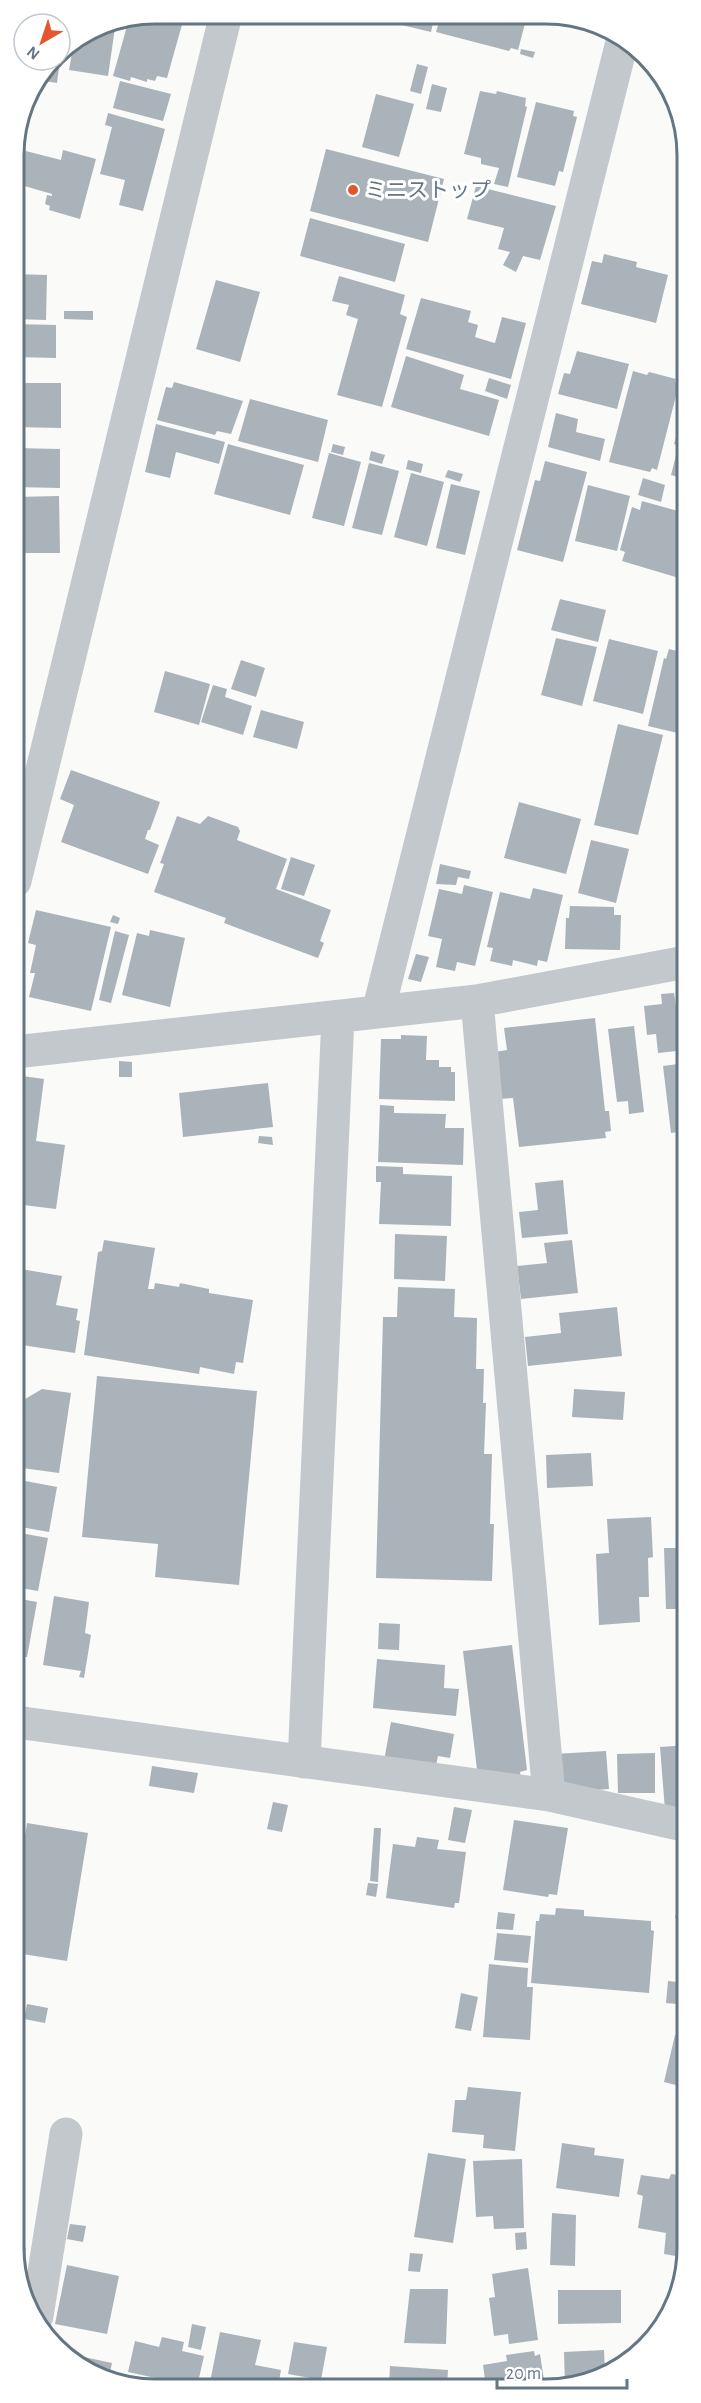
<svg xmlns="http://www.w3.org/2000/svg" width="701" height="2403" font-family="'Alegreya Sans','Noto Sans JP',sans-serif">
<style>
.building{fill:#aab3b9}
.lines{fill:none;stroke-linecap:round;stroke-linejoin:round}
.minor{stroke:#c3c8cc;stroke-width:33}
.poi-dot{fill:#e4572e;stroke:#fff;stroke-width:2}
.labels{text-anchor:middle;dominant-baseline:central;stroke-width:6;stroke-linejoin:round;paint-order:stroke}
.poi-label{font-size:21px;fill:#657683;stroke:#fff;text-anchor:start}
.rim{fill:none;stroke:#657683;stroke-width:3}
</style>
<rect width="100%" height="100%" fill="#fafaf8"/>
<!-- building -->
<path class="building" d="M155,14H185L167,78L157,76L155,81L147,79V82L131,77L130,81L113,76L129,19Z
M391,15H435L431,32L389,22Z
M441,15L527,16L518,50L511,48L509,51L436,32Z
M116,21L108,76L69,70L74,42L101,24Z
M521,49L535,52L533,58L520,54Z
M51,60H60L57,83L38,80Z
M417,64L428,67L421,94L410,91Z
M120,81L171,94L163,121L113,108Z
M432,84L447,88L441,112L426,109Z
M480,91L496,94L497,91L526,98L525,106L527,107L508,187L494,184L499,168L481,164V158L464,154Z
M376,94L414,104L399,157L362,147Z
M536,102L574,111L573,116L577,117L563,172L559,171L555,186L517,177Z
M108,113L165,129L143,211L119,205L125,180L100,174L112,127L105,125Z
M14,148L61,160L63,150L96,159L80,219L49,210L50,206L45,204L47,195L52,196V194L14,183Z
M326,149L444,179L428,242L310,211Z
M476,186L556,206L540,260L523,256L516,272L503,265L510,252L498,249L504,228L467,219Z
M310,218L405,244L395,282L300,256Z
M604,254L637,262L636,267L668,275L656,323L581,304L592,261L602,263Z
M14,274L47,275L46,320L14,319Z
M339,276L405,295L400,314L407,317L382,407L337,395L358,319L346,315L349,305L332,301Z
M683,279H685V306L681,305Z
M216,280L260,292L240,362L196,349Z
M421,298L471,311L468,322L478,325L475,337L491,342L495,343L502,317L526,323L511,379L406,349Z
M64,311H93V320L64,319Z
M14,324L56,325V358L14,357Z
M577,351L629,364L617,409L558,394L564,373L570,374Z
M406,356L464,375L460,389L499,400L489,436L391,407Z
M633,371L647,375L649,372L676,379L675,382L679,384L657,470L652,468L650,472L609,462Z
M489,378L511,385L507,399L485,391Z
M174,382L243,401L231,434L217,431L215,435L157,420L166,387L172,388Z
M14,383H61V428L14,427Z
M250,399L328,420L318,462L238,441Z
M556,413L578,419L576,432L605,439L600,461L548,447Z
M681,420L683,421L677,445L674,444Z
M156,424L225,442L219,464L176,452L170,478L145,472Z
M684,424H685V479L671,475Z
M228,444L304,465L290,515L214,494Z
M333,444L345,447L343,455L331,452Z
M14,448L60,449V488L14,487Z
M371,451L385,455L382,464L369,460Z
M329,453L361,462L344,526L312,518Z
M408,460L423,464L421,473L406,469Z
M545,461L587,472L563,562L517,550L535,480L540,481Z
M369,463L399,471L382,535L352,528Z
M448,470L463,474L460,482L445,477Z
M411,473L444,482L427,546L394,537Z
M643,478L665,485L661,502L638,495Z
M451,484L480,491L465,555L436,548Z
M588,485L630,496L617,551L575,541Z
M59,496L60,553H14V497Z
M642,501L685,513V554L679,578L622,561L625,552L620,550L632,507L640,510Z
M560,599L606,610L598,642L551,630Z
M556,638L597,647L582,706L541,695Z
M609,639L658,651L643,714L593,701Z
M669,649L685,653L686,735L648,726L664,658L666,659Z
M241,660L265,668L256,697L231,689Z
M165,671L210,684L199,725L154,712Z
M213,685L227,689L225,697L252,706L243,735L201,722Z
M261,710L304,722L297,749L253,737Z
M618,724L663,735L638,835L594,825Z
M71,770L160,802L150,830H148L145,839L159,845L148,874L61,842L74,805L60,799Z
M519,802L581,819L566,874L504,858Z
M177,816L200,824L208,816L238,827L240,831L237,840L287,859L276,889L331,910L320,941L324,943L318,958L224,923L226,918L154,892L164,864L160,863Z
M591,840L629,849L616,903L578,893Z
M291,857L315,865L304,896L281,889Z
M440,864L471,871L469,879L458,877L456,885L436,884Z
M464,885L493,892L475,966L457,962L455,971L436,967L442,939L428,936L439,889L462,894Z
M533,888L563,895L547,962L538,960L537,966L513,960L512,966L490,961L493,948L487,947L500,892L530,899Z
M570,906L614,907V915H621L620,950L565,949L566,918H569Z
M36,910L111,927L91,1011L29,997L35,973H30L36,945L28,943Z
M113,915L120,918L118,924L110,922Z
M150,930L185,938L170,1007L122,995L137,933L149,936Z
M115,931L129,935L111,1003L99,1000Z
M416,954L429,957L421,982L408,979Z
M674,993L676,1006L686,1005V1050L658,1053L656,1034L647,1035L644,1006L662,1004L661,994Z
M595,1018L605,1111H609L611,1131L605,1132L606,1138L519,1147L513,1098L499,1099L494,1052L507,1050L504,1028Z
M634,1026L644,1112L629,1114L628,1101L617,1102L608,1029Z
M401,1035L427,1036L426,1060H439V1067H451V1072H455V1101L379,1099L381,1039H401Z
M119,1061L132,1062V1077H119Z
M686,1063V1131L671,1133L663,1066Z
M15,1075L44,1079L36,1141L65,1145L56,1209L15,1204Z
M268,1083L273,1127L183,1137L179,1093Z
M380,1105L394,1106V1113L446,1114L445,1128H464L463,1165L378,1162Z
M259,1136L272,1137L273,1145L258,1143Z
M376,1166L403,1167V1174L452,1176L451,1226L379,1224L381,1182H376Z
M563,1180L568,1234L522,1238L519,1212L538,1210L535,1183Z
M395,1234L447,1236L445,1281L394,1279Z
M104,1240L155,1248L148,1289H154L155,1283L179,1287L180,1283L209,1289V1293L253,1300L243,1363L236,1362L234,1374L200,1367L199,1374L84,1355L98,1252L102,1251Z
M572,1240L578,1293L521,1299L517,1266L547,1263L544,1243Z
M15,1268L62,1276L56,1305L78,1309L76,1320L80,1321L75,1353L15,1344Z
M398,1287L455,1289L454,1317L477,1318L476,1369H484L483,1403H486L484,1454H492L490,1524H494L492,1581L376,1578L383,1317H397Z
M617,1307L622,1356L528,1366L525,1337L561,1333L559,1313Z
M97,1376L257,1391L239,1585L155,1577L158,1544L82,1537Z
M42,1389L71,1393L59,1473L15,1467V1405Z
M574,1389L625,1392L623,1420L572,1417Z
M591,1453L593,1486L547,1488L546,1455Z
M15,1479L57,1487L49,1532L15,1526Z
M651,1517L653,1557L648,1558L649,1597H639L640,1622L599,1625L596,1554L609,1553L607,1519Z
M15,1532L48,1538L38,1591L15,1587Z
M664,1548H686V1609H666Z
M54,1596L89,1602L85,1633L91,1635L84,1678L79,1677L81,1671L43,1665Z
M15,1598L37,1602L27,1657L15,1655Z
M379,1623L400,1624L399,1650L378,1649Z
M512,1645L527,1770L520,1772L522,1785L478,1778L463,1651Z
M377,1659L445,1665L444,1688L459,1689L456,1716L373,1708Z
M15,1679L20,1680L17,1701H16Z
M687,1700V1720L678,1721L677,1701Z
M391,1722L454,1734L450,1758L438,1756L435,1770L384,1761Z
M687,1745V1815L665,1810L660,1747Z
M606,1751L609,1789L570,1792L556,1781L554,1754Z
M655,1753V1793H618L617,1754Z
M152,1766L198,1773L194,1793L149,1786Z
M273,1802L288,1805L282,1832L267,1829Z
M454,1807L472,1810L465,1843L448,1840Z
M514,1820L568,1828L557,1895L549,1894L548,1897L503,1890Z
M27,1823L88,1833L67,1961L16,1953V1896Z
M374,1828H381L378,1882L370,1881Z
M417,1837L439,1840L437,1849L466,1852L459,1903H455L454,1908L386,1898L393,1844L415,1847Z
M683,1882L687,1883V1966L676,1964L684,1919L675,1918Z
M368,1883L378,1884L376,1897L366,1895Z
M556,1908L584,1910V1916L651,1921V1930L654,1931L649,1993L531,1983L536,1921H539L540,1914L555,1915Z
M498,1912L515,1914L513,1930L496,1929Z
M497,1933L531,1936L528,1963L494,1960Z
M489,1964L528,1968L527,1987H533L530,2040L483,2037Z
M668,1981L687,1983V2005L666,2003Z
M461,1993L478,1997L471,2031L455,2028Z
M27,2004L48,2008L45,2023L24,2019Z
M675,2035L687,2038V2088L664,2082Z
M468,2087L521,2092L515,2151L483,2148L484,2135L452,2132L455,2100H466Z
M562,2143L595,2148L594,2155L624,2159L619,2197L556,2188Z
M16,2153L23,2154L17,2183H16Z
M428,2153L466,2159L453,2243L414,2237Z
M522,2159L524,2228L494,2229L493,2216L476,2217L473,2161Z
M671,2174L687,2176V2258L664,2254L666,2233L638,2228L643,2196L637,2194L641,2175L669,2179Z
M552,2213L576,2215L575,2266L550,2265Z
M70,2224L86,2226L83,2242L67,2239Z
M526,2232L527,2249L516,2250L515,2233Z
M16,2246L26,2248L21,2277L16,2276Z
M410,2253L423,2254L420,2272L408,2271Z
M67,2265L119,2276L107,2334L55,2324Z
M528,2268L538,2340L509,2344L508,2334L494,2336L489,2298L495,2297L492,2274Z
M410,2289H448L446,2344L404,2343Z
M558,2290H621V2323L558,2324Z
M192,2324L206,2327L201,2350L188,2347Z
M220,2332L261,2340L255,2365L281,2370L278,2387H209Z
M162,2337L184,2342L182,2351L204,2356L197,2387L128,2372L135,2341L159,2347Z
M294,2342L327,2347L321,2380L288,2374Z
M604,2350L605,2375L574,2387H565L564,2352Z
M534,2351L535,2356L540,2354L545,2387H486L483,2365L507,2361L506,2355Z
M84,2357L112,2363L109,2377L83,2363Z
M390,2366L448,2370L447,2387H389Z"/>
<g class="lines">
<!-- minor -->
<path class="minor" d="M15,881L226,14
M477,1001L549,1795
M378,1012L622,42
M15,1052L477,1001L686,962
M16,1722L549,1795L687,1826
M304,1762L338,1017
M37,2316L66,2134"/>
</g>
<!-- markers -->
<circle class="poi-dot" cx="353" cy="190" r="6"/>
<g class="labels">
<!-- poi labels -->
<g class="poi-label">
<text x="365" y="190">ミニストップ</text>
</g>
</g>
<!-- crop -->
<path d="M0 0H701V2403H0ZM155 24H546A131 131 0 0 1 677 155V2248A131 131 0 0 1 546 2379H155A131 131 0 0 1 24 2248V155A131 131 0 0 1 155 24Z" fill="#fff" fill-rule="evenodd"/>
<path class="rim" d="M155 24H546A131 131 0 0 1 677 155V2248A131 131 0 0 1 546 2379H155A131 131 0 0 1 24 2248V155A131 131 0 0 1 155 24Z"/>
<!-- north arrow -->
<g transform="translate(42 42) rotate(219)"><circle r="28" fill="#ffffff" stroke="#c1c8cd" stroke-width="1.5"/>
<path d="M0-4.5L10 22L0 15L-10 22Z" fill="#e4572e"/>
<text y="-9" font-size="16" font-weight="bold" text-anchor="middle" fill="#657683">N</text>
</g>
<!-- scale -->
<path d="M497 2379v9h130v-9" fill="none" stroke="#657683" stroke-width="3"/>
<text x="506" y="2379" font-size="18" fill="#657683" stroke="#ffffff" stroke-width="4.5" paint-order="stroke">20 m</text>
</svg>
